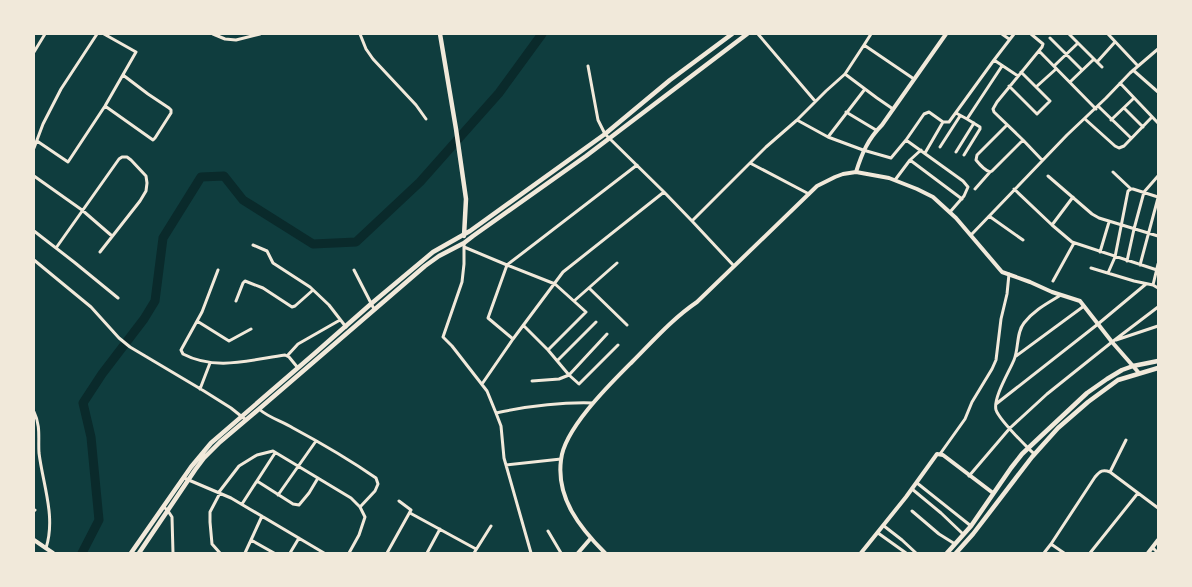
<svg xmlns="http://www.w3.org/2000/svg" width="1192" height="587" font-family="Mulish,sans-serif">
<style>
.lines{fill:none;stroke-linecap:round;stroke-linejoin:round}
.river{stroke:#0a2a2b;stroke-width:9}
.minor{stroke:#f1e9da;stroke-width:3}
.tertiary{stroke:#f1e9da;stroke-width:4}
.secondary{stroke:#f1e9da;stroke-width:4.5}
</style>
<rect width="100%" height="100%" fill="#0f3d3e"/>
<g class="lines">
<!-- river -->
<path class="river" d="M82,553L99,520L91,437L83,403L102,374L144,319L155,301L163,238L201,177L224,176L243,200L313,244L356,242L420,182L499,93L542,34"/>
<!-- minor -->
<path class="minor" d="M213,34L225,39L236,40L260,34
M360,34L366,49L373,59L416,105L426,119
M758,34L815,101
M871,34L864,45L914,79
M1002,34L1009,39
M1031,34L1043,44L1042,47L997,102L993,109L994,112L1023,140L1042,160
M1069,34L1102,67
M1108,34L1138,66
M1050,38L1082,70
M1039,51L1096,109
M34,52L45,34
M994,60L1018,76
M1097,62L1115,42
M1054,66L1078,43
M1133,70L1158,92
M845,74L877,98L893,109
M1070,82L1094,59
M1120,83L1158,123
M1009,86L1037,114L1050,101L1021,72
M1036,87L1056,69
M105,106L153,140L155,138L171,113V110L169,108L148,94L123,75
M1098,106L1131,138
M1124,108L1143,127
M846,112L876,130
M956,113L967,119L980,127V129L964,155
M967,119L1002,66
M1085,119L1115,146L1119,148L1124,146L1152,117
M797,120L826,91L845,74L864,45
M1111,120L1134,98
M1007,125L977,155L976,160C980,165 984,170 990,172L992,171L1023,140
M828,137L865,89
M906,140L963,181L968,187L964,196L950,212
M37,141L68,162L105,106L136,52L104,34
M940,147L960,116
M34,148L43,124L61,89L97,34
M956,152L974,123
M925,153L943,122
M910,160L962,199
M750,163L809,194
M1113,172L1131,189
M34,176L82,210L112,236
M1048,176L1092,214L1099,218L1158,236
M895,180L910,160L921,150
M975,189L990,172
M1014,189L1052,225L1072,242L1157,270
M664,192L692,221L766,147L797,120L828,137L863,150L891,158L906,140L924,114L929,112L943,122H949L994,60L1014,34
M989,216L1023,240
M692,221L734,266
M1052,225L1073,197
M34,231L74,262L118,298
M971,235L1067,135L1106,98L1130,73L1158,49
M464,243V264L462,282L443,337L452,346L487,391L496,413L501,426L504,458L531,553
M253,245L267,251L273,263L310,287L329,305L346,327
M464,247L507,265L637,165
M56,248L119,159L122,157H127L131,160L146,176L147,183L146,191L140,201L100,252
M1100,252L1109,222
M34,260L91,307L119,338L130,347L204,391L231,408L246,420
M1127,261L1134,229L1144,192L1158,176
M1140,265L1158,198
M1091,268L1134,281L1153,285L1158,288
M218,270L202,312L181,350L183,354C215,371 250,360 285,355L289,357L298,368
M354,270L374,309
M1108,273L1115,257L1128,191L1131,189H1133L1158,197
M1053,281L1074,243
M1153,285L1158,264
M589,288L627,325
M236,301L243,283L245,281L263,288L292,307L295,306L313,290
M574,301L617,263
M197,321L229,341L251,329
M524,326L548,350L569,375L579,384L618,345
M513,339L488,318L507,265L555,284L586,312L548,350
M1116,340L1158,326
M287,356L298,344L340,320
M1016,356L1084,306
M558,360L596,322
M532,381L559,379L569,375L607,334
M482,384L513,339L563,272L664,192L605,134L598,120L588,66
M200,389L210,363
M996,404L1098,324L1146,284
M259,409C269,418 282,421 293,428C321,443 350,460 376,478L378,484L375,491L360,507
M34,412C41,426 38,439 39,453C43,485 56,517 46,548
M496,413C529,406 560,402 593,403
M940,454L965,419L972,402L992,369L996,360L1001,319L1007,294L1009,274
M1034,454C1025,445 1000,421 996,410C993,398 1009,372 1014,360C1019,348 1016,333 1024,323C1034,310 1048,303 1061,295
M506,465L561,459
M1110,472L1126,440
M969,476L1010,428L1047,394L1112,342L1158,307
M184,478L231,498L324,553
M257,481L293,504L299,505L309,493L318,478
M917,483L971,526
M912,489L941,513L963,534
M219,492L239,466L257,455L273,451L351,498L360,507L365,517L359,535L349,553
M220,493L210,512V522L212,544L220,553
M278,495L316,441
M242,504L275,453
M164,507L168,511L172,517L173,553
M34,511L35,510
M912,511L939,534L955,544
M410,513L476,549
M884,526L902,540L916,553
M548,531L561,553
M878,533L906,553
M251,540L274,553
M1051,544L1095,477C1100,471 1103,469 1110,472L1158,508
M1153,548L1158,553
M245,553L262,516
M290,553L299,538
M387,553L411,510L399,501
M427,553L440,529
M474,553L491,526
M1044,553L1051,544L1064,553
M1090,553L1138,493"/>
<!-- tertiary -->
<path class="tertiary" d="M856,172C862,153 868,139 882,125L946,34
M34,540L53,553
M578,553L591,538
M605,553C580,528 556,498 561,460C564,429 610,384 632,362C653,341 672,319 697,302L817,186L835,177L843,174L856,172L889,178L917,189L933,197L956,218L1002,272L1030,282L1052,292L1080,301L1112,342L1133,366L1139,373
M861,553L906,497L937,454L943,455L993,493
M1148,553L1158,540"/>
<!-- secondary -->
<path class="secondary" d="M440,34L456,129L466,199L464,236
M131,553L191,467L211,443L314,354L372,303L433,252L470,231L605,134L670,80L732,34
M139,553L195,470L204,458L220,442L259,409L425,266L439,256L464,243L473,236L586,156L747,34
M947,553L971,526L1011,468L1022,454L1040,437L1087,393L1107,379L1122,370L1133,366L1158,361
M956,553L973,534L1032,457L1058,428L1088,402L1118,380L1158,368"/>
</g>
<!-- border -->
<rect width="1192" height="587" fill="none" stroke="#f1e9da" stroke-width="70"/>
</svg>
